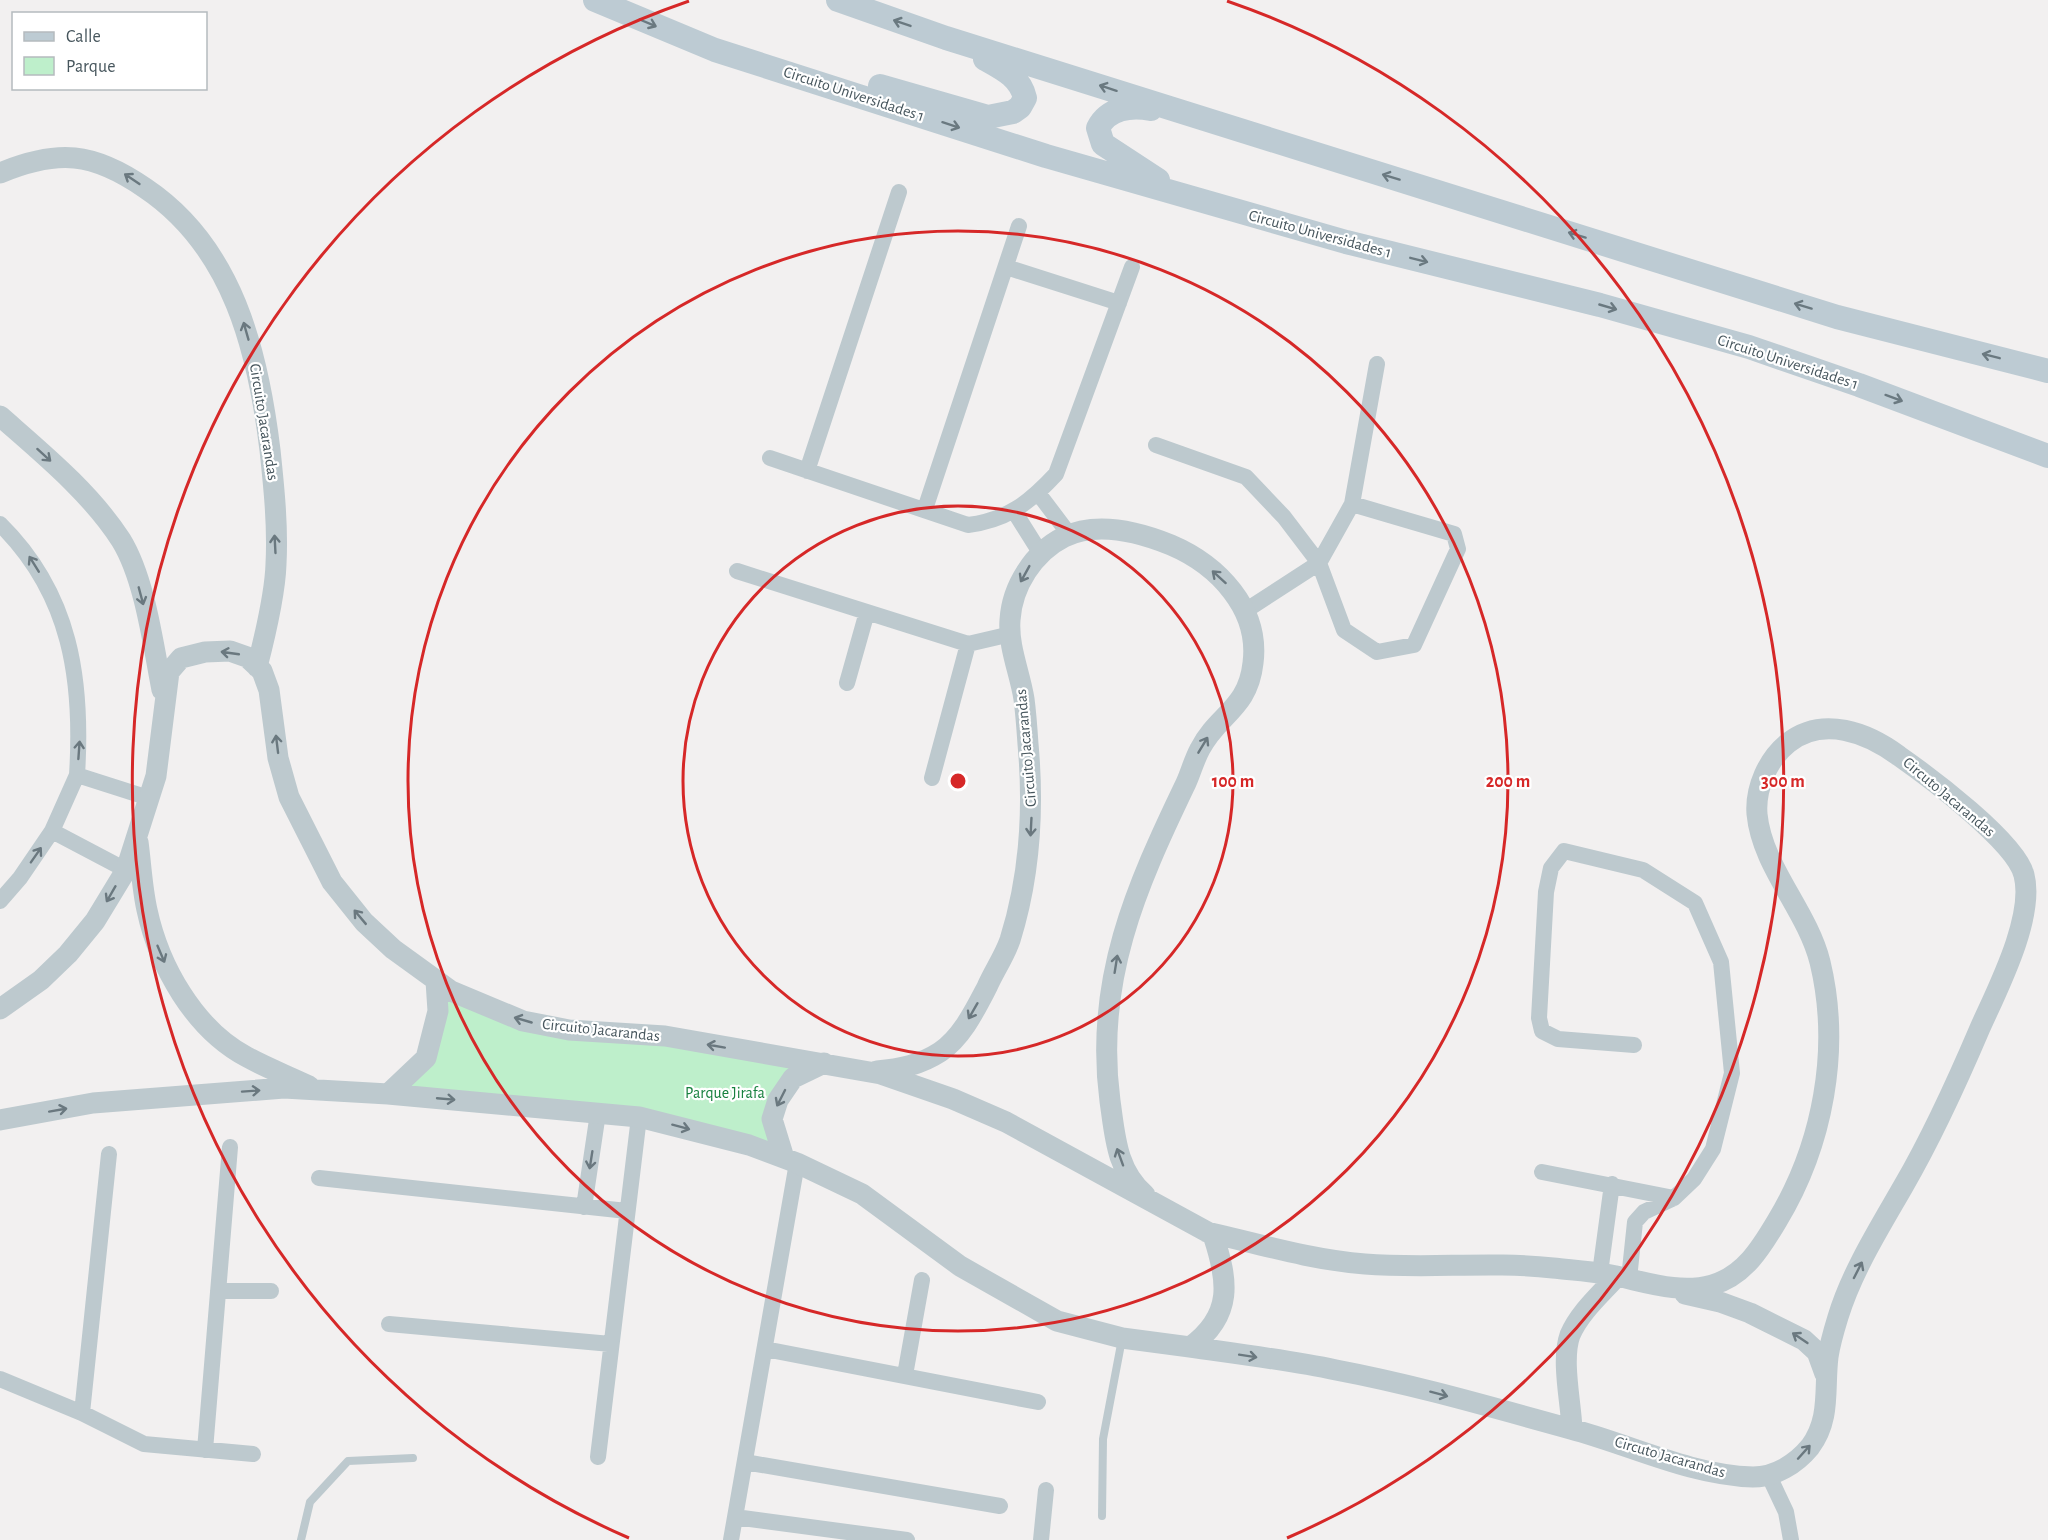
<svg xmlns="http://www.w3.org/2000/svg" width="2048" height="1540" font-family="'Alegreya Sans',sans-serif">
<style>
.green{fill:#beefcb}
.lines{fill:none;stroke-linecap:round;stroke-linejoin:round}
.service{stroke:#bdc9ce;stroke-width:8}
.minor{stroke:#bdc9ce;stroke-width:16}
.tertiary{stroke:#bdc9ce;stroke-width:21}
.secondary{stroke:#bdcbd3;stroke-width:24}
.oneway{stroke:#6a7980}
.oneway2{stroke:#6a787f}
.ring{fill:none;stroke:#d62828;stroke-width:3}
.labels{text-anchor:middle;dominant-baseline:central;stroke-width:4.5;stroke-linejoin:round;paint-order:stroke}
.street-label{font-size:16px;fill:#47565d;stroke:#fff}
.park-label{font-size:16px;fill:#17803e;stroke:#fff}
.centre{fill:#d62828;stroke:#fff;stroke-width:3}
.ring-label{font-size:18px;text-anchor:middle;font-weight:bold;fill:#d62828;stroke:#fff;stroke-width:4.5;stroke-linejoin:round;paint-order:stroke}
</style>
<rect width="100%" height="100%" fill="#f2f0f0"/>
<!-- green -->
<path class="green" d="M436,981L483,1006L824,1063L778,1100L784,1158L607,1112L388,1094L427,1050Z"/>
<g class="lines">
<!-- service -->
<path class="service" d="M1102,1516L1103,1439L1122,1339
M301,1540L310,1502L348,1461L413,1458"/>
<!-- minor -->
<path class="minor" d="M1006,267L1119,303
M1156,445L1246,477L1284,517L1319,563L1344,630L1377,652L1414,645L1458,549L1454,534L1352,504
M770,458L968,525C1008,520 1030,502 1056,474L1132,267
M807,471L899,192
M1038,493L1069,534
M925,509L1019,226
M1014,511L1041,554
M0,524C71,594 83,680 77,775L149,798
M737,571L968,644L1011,634
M1245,611L1319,563L1352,504L1377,364
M847,683L867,612
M932,778L968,644
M52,831L77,775
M0,901L20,878L52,831L126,870
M1542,1172L1674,1198
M319,1178L627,1211
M584,1207L598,1113
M1600,1273L1612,1184
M1629,1279L1635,1222L1644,1212L1674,1198L1694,1179L1713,1149L1732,1073L1721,962L1695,903L1643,870L1564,851L1551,868L1546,892L1539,1018L1542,1031L1558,1039L1634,1045
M218,1291H271
M389,1324L611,1344
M765,1349L1038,1402
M905,1375L922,1280
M0,1379L82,1413L144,1444L253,1454
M82,1413L109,1154
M205,1450L230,1147
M598,1457L639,1117
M745,1462L1000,1506
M1769,1476L1786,1512L1791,1540
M735,1517L907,1540
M731,1540L797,1163
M1041,1540L1046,1490"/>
<!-- tertiary -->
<path class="tertiary" d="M0,173C58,149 93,152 145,188C233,247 258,351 270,450C274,488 278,526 276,564C275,595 265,636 257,667
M0,416C42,453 90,492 121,540C145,579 153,644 162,690
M138,842C141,864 142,888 147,910C159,966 194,1029 247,1057C267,1068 288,1076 309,1086
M0,1009L41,980L68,954L95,921L126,870L156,776L169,672L181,658L205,652L230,651L247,657L262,671L269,690L278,758L289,797L332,882L364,922L393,949L451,991L523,1021L569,1030L665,1036L881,1074L953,1099L1006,1122L1213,1235C1228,1280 1234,1315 1190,1347L1122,1338L1057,1321L960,1266L862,1194L797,1163L749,1145L639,1117L388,1094L284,1088L93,1103L0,1120
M877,1071C900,1069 920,1065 940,1052C962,1037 975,1010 987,987C994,971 1004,957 1010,940C1030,876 1034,810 1028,744C1027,729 1026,714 1024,699C1020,673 1008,647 1010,620C1012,586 1034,552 1064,537C1097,521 1139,532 1171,545C1218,565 1260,609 1253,663C1248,709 1218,714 1200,749C1194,760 1191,772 1186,783C1136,887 1094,981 1110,1101C1115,1135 1116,1170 1145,1195
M388,1094L426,1058L438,1011L436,981
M784,1158L772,1119L778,1100L793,1078L824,1063
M1685,1294L1720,1302L1750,1313L1804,1340L1817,1352L1825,1374
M1190,1347C1239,1354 1288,1360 1336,1370C1416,1385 1494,1408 1571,1429C1631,1445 1690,1475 1753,1477C1775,1477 1796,1464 1810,1447C1831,1419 1824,1389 1828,1357C1830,1343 1834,1330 1838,1317C1852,1271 1880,1227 1904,1185C1933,1135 1957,1082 1980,1028C1997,990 2035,917 2024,875C2016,842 1929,777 1899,756C1868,733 1823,715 1788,743C1768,759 1755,788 1757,814C1762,867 1807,910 1820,962C1841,1049 1823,1145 1777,1221C1761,1248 1744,1276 1712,1285C1677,1295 1641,1280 1606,1274C1589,1271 1571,1270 1553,1268C1490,1261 1428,1269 1365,1264C1312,1260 1259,1244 1207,1232
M1572,1429C1571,1402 1561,1360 1570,1335C1580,1312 1601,1294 1617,1276"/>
<!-- secondary -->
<path class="secondary" d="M595,0L715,50L1046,156L1346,242L1600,305L1749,347L1859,385L2048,456
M838,0L946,38L1837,317L2048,371
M880,86L988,117L1013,112L1020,107L1025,98C1020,77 1003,69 985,59
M1151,109C1131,105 1108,108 1098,128L1103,144L1158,180"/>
</g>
<!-- one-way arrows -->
<defs><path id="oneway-shaft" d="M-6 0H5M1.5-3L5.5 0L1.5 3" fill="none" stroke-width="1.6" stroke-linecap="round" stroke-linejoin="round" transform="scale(1.5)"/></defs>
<g class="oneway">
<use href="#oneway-shaft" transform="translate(648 23) rotate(23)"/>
<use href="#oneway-shaft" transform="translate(902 23) rotate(-161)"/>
<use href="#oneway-shaft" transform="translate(1108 88) rotate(-162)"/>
<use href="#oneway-shaft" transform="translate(951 125) rotate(18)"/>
<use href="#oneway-shaft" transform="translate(1391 177) rotate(-163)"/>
<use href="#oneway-shaft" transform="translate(1577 235) rotate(-163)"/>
<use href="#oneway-shaft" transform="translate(1419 260) rotate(14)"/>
<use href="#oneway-shaft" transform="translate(1803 306) rotate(-163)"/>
<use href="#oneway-shaft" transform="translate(1608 307) rotate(16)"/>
<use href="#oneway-shaft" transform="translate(1991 356) rotate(-166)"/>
<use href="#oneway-shaft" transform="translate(1894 398) rotate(20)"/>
</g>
<g class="oneway2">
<use href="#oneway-shaft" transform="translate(132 179) rotate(-146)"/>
<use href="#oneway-shaft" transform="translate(246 331) rotate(-106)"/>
<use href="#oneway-shaft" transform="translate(44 455) rotate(42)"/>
<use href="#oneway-shaft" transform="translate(275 544) rotate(-93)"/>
<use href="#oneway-shaft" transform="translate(34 564) rotate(-122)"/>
<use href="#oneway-shaft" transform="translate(1025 574) rotate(119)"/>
<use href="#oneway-shaft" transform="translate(1219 577) rotate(-138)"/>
<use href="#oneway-shaft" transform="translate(141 596) rotate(75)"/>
<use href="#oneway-shaft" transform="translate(230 653) rotate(-172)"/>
<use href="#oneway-shaft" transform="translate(277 744) rotate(-97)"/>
<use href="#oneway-shaft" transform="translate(1203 745) rotate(-59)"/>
<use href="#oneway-shaft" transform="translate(79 750) rotate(-86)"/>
<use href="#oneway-shaft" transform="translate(1031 827) rotate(93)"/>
<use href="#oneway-shaft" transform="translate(36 855) rotate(-55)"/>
<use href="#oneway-shaft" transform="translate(111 894) rotate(120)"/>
<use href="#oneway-shaft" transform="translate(360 917) rotate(-130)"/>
<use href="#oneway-shaft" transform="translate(161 954) rotate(67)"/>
<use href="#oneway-shaft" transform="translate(1116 964) rotate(-81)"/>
<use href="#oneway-shaft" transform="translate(973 1011) rotate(120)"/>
<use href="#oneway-shaft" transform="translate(523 1020) rotate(-164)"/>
<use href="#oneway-shaft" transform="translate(716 1046) rotate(-170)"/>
<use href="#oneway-shaft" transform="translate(251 1091) rotate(-4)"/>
<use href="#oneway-shaft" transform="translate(781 1098) rotate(117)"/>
<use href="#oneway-shaft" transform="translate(446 1099) rotate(5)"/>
<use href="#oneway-shaft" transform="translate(58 1110) rotate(-10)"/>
<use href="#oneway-shaft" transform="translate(681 1127) rotate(15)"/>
<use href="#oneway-shaft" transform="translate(1120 1157) rotate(-110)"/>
<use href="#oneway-shaft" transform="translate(591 1160) rotate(99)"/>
<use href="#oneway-shaft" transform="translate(1858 1270) rotate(-63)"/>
<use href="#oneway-shaft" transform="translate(1800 1338) rotate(-146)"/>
<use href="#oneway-shaft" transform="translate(1248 1356) rotate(9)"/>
<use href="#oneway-shaft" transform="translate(1439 1394) rotate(15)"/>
<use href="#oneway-shaft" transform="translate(1804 1452) rotate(-48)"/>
</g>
<!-- distance rings -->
<g class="ring">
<circle cx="958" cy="781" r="275"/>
<circle cx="958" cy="781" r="550"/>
<path d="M629 1538A825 825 0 0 1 689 1M1227 1A825 825 0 0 1 1287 1538"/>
</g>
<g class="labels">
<!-- street labels -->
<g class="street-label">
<text transform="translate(854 94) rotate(18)">Circuito Universidades 1</text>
<text transform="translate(1320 234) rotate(15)">Circuito Universidades 1</text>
<text transform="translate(1788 362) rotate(18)">Circuito Universidades 1</text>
<text transform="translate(264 422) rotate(81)">Circuito Jacarandas</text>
<text transform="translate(1026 748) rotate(-95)">Circuito Jacarandas</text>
<text transform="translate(1949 797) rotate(40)">Circuto Jacarandas</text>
<text transform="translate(601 1030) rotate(6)">Circuito Jacarandas</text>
<text transform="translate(1670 1457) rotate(16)">Circuto Jacarandas</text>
</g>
<!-- park labels -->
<g class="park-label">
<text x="725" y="1093">Parque Jirafa</text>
</g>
</g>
<circle cx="958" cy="781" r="9" class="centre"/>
<g class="ring-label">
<text x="1233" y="787">100 m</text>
<text x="1508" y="787">200 m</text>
<text x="1783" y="787">300 m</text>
</g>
<!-- legend -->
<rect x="12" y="12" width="195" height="78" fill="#ffffff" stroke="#b5bbbe" stroke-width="1.5"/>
<rect x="24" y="32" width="30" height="9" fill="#bdcbd3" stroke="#b5bbbe" stroke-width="1.5"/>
<text x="66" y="42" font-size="18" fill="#47565d">Calle</text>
<rect x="24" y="57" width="30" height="18" fill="#beefcb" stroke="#b5bbbe" stroke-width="1.5"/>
<text x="66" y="72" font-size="18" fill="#47565d">Parque</text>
</svg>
